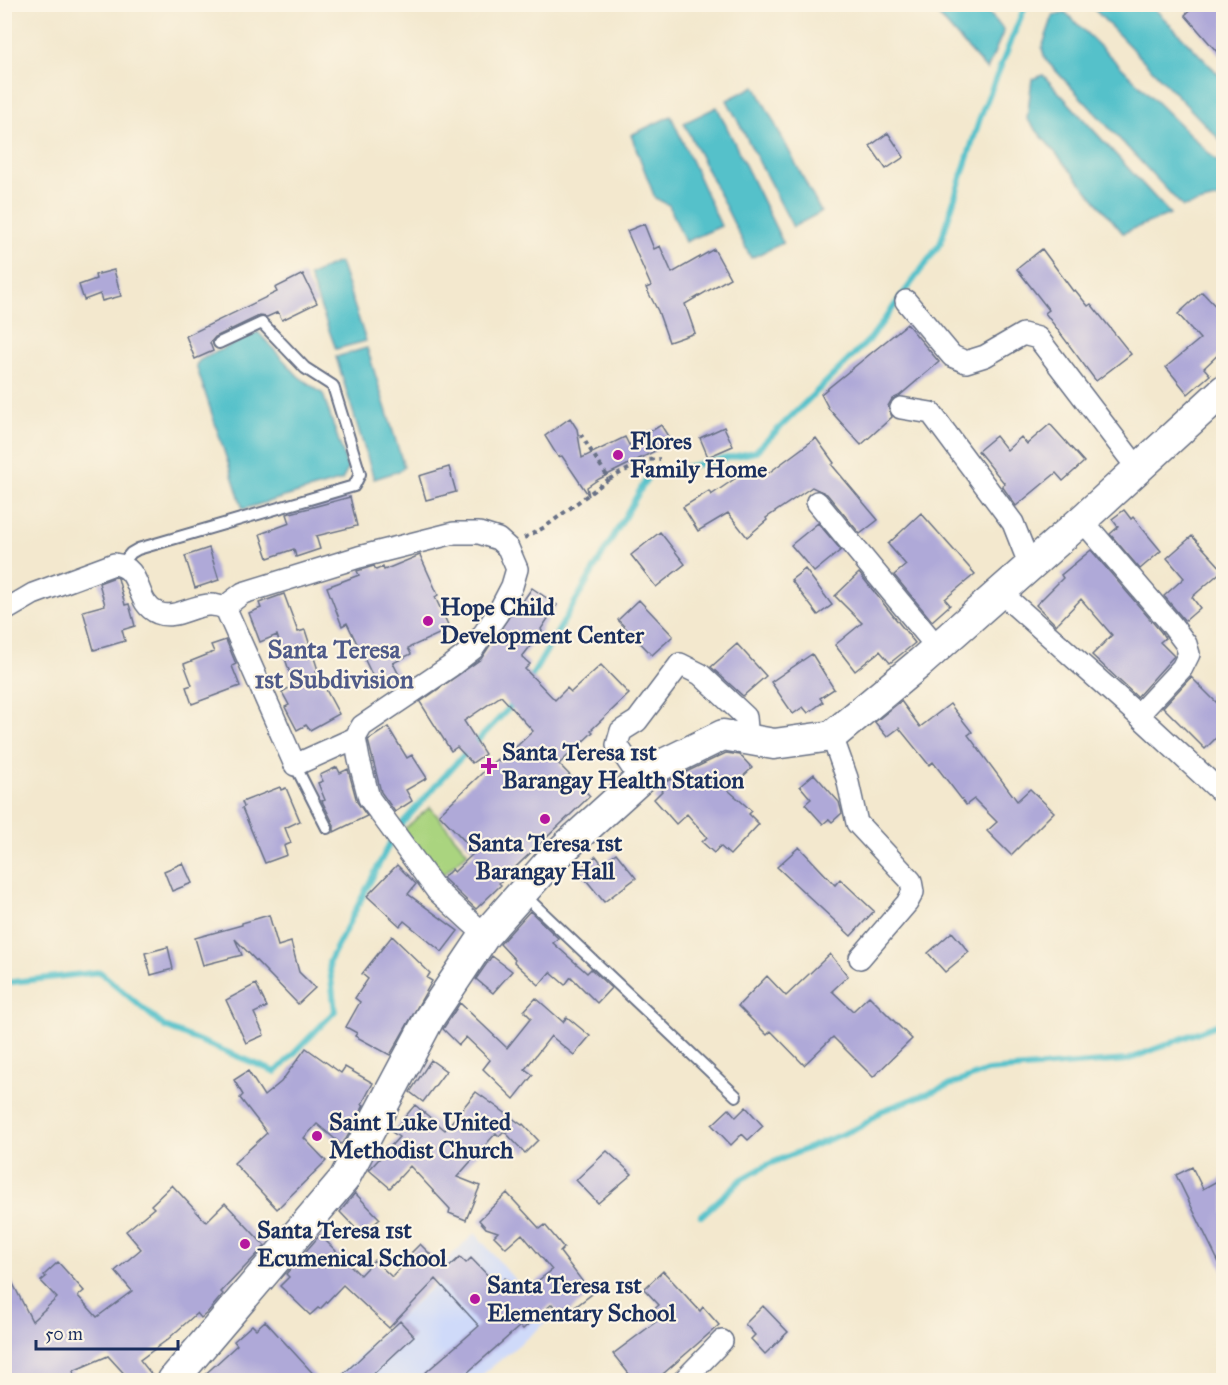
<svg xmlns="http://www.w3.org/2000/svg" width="1228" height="1385" font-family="'IM FELL Great Primer',serif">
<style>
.built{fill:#cfdaf9}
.green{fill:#aad47f;stroke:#62826e;stroke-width:1.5}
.water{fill:#54c1ca;stroke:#387894;stroke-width:1.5}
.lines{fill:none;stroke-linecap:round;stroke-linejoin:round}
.stream{stroke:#54c1ca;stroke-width:6}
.building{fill:#afa9d8}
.lane-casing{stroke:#677085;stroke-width:14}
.street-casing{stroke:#677085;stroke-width:24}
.secondary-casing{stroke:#677085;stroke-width:33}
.path{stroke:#677085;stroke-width:4;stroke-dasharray:4.5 4.5;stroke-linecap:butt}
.lane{stroke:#fff;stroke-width:10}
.street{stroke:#fff;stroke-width:21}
.secondary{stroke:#fff;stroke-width:30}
.poi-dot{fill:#b5179e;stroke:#fcf5e5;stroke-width:2}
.labels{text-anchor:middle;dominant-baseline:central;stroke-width:4.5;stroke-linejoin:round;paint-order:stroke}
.poi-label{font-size:24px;font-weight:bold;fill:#1b2f5e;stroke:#fcf5e5;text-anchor:start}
.neighbourhood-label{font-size:26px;font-weight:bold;fill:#4f5a89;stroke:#fcf5e5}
</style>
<rect width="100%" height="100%" fill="#fcf5e5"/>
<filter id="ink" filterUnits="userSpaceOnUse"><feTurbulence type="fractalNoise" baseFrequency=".0167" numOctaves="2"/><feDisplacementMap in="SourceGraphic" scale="12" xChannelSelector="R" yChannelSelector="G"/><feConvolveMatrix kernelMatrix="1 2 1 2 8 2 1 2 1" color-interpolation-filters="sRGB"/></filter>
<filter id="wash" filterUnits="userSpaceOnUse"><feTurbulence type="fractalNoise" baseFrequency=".008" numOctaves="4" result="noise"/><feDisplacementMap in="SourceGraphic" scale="24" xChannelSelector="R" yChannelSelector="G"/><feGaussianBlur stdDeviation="1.35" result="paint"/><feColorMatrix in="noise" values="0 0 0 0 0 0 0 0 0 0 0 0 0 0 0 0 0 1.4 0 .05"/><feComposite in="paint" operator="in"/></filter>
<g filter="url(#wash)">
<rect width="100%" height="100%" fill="#f3e8ce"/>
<!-- built -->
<path class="built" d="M475,1233L549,1320L476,1380H334L440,1279L434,1272Z"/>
<!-- green -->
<path class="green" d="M430,807L468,853L440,877L402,831Z"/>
<!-- water -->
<path class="water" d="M929,5H982L1004,30L987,70Z
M1090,5H1151L1223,79V143Z
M1065,12L1223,167V197L1183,207L1045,59L1042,48L1053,16Z
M1043,75L1170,214L1123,233L1027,119L1032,79Z
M755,86L821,212L793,227L727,100Z
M717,107L783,243L751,258L684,123Z
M671,116L721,226L685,242L669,205L655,198L631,135Z
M336,263H340L366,341L336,349L309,276Z
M258,332L298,376L323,394L348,469L342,480L243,509L196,365L200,360Z
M367,348L404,467L399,471L374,479L336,357Z"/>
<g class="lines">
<!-- stream -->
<path class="stream" d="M529,681L649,475L755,452L870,339L940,244L981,115L1026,4
M398,828L457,762L515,702
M4,983L100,972L165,1027L276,1072L335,1011L329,962L393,837
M701,1216L742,1179L769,1164L862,1126L881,1111L987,1071L1127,1060L1224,1022"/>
</g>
<g id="blocks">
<!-- building -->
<path class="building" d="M1197,4H1224V60L1185,15Z
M888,133L904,157L886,169L870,146Z
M644,224L654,249L660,246L672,273L714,249L730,278L685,304L695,333L669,342L658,311L646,288L651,286L627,231Z
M1042,249L1073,291L1075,290L1088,306L1091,304L1131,354L1096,381L1045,313L1049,310L1017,269Z
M114,270L121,296L102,301L100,294L84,300L79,285L96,279L95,275Z
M303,274L317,303L282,320L278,312L267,317L259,316L215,337L210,343L213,351L195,359L186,336L277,292L275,288Z
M1202,292L1224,315V349L1204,368L1210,375L1188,394L1166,367L1200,339L1178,314Z
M907,324L939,362L899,396L892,399L888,406L892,417L861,445L829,409L821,394Z
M570,418L577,429L582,458L625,437L629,445L661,425L671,441L660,447L661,448L599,479L587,487L589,496L562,456L558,457L545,436Z
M1050,424L1084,462L1063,481L1056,473L1016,506L1002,486L1005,484L978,451L996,436L1007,450L1021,437L1027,444Z
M724,427L733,446L708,457L700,438Z
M816,438L834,463L832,465L878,520L860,534L827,494L812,487L766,518L767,520L747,537L728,513L698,531L683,507L709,491L711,495L755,465L763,477Z
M449,467L456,492L426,500L419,476Z
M350,497L357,526L316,536L320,549L296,557L294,549L268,558L260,534L290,523L287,514Z
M1124,510L1131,519L1133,517L1161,551L1140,569L1110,534L1118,527L1112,519Z
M921,513L975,574L945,599L950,605L932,621L894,575L906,565L888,544Z
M818,523L841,550L814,572L791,545Z
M660,532L685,564L656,587L631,555Z
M1192,536L1223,570L1192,597L1200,608L1185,621L1164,596L1184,578L1167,558Z
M209,548L219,580L195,588L185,556Z
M1091,550L1161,632L1165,638L1160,642L1174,656L1137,697L1092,655L1112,635L1081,599L1056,625L1036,605L1063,578L1061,575Z
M420,555L438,595L435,597L450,629L408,648L411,654L393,663L399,675L377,685L347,623L342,626L327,587L359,575L357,571L374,566L376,570L383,567L384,570Z
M805,569L832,605L818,615L791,580Z
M859,573L915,643L890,663L880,651L855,671L835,645L862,623L835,596Z
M115,577L118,578L125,605L129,604L135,626L122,630L125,641L94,650L83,611L105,605L99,583Z
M532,588L557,605L541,629L542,631L522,657L530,664L525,669L555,700L567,688L571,692L601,665L629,694L591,730L593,732L559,764L590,796L499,883L501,885L476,909L443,878L452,869L454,872L475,852L439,814L497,759L500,762L533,731L501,696L464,721L485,754L472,763L457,747L451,751L420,702L481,659L514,609L516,611Z
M284,594L298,632L305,630L318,670L316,671L339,714L310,730L306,725L297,730L285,707L289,705L282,692L294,685L277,635L260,642L249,613L261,608L259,603Z
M639,600L673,636L652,655L618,620Z
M226,640L236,664L232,666L240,686L192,704L186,687L192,685L184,664L214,652L211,645Z
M737,644L766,676L743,696L711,667Z
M812,654L834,689L820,698L823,702L808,713L803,707L793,714L771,682Z
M1191,677L1224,710V730L1205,749L1163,707Z
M901,701L920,727L950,704L972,732L968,735L1017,801L1030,789L1054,812L1011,855L987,831L997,822L974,799L966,805L933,762L929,765L899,728L887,737L875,722Z
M388,727L407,758L412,755L427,778L406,790L412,801L395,812L381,792L368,740Z
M726,753L740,755L752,768L728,790L752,811L749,814L759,824L730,855L720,846L714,853L702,842L707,837L687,814L676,824L654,799L662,791L659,785Z
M337,767L340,773L348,769L357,802L367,816L334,832V825L322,801L325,800L318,783L323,781L320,775Z
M814,774L839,802L842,813L832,822L829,819L823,824L805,804L811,799L800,786Z
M280,787L281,790L286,788L300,821L285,828L291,843L284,846L287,855L265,863L242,808L244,807L242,802Z
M799,847L835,885L840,879L874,911L851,936L777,867Z
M616,853L636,878L604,902L578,870L596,856L602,864Z
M183,863L192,883L172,891L164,871Z
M397,865L416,884L408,894L458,931L442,952L404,921L400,926L367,896Z
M530,911L558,938L553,943L587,973L591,969L611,988L597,1003L571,977L565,985L550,972L539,985L514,962L515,960L500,944Z
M269,915L278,946L291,942L299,972L315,988L298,1004L235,939L242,955L203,965L195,938L242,925V923Z
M952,932L969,952L945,972L928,953Z
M392,936L430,973L427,978L432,981L390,1055L355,1036L357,1033L346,1027L360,1002L355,998L368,979L362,974Z
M168,947L173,969L151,975L145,953Z
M830,954L848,976L832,991L853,1011L869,996L912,1039L873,1077L833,1037L804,1065L771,1031L767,1035L738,1006L767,976L786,996Z
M492,956L512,971L493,993L476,979Z
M256,984L267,1007L254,1013L264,1035L246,1043L226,1000Z
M536,998L563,1022L567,1017L590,1036L574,1055L551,1036L525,1069L533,1075L514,1099L483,1069L490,1060L466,1037L459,1045L443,1029L460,1003L507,1048L531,1018L524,1011Z
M306,1048L341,1073L345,1067L373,1083L362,1104L364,1105L346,1139L341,1144L317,1124L304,1138L326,1161L277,1209L234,1163L267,1133L240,1098L243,1095L234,1080L248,1071L264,1096L281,1082Z
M431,1060L446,1071L423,1102L410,1092Z
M476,1092L522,1125L523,1124L538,1140L525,1153L504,1131L499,1136L496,1133L457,1177L480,1186L466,1220L449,1213L450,1209L410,1166L390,1188L369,1170L399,1137L392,1132L415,1105L445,1130Z
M746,1107L763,1126L748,1140L742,1134L731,1145L712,1125L729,1109L736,1117Z
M607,1151L632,1174L598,1203L576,1180Z
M1192,1167L1203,1189L1224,1177V1273L1176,1175Z
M172,1185L206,1222L225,1203L265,1246L221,1292L223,1294L207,1313L201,1318L197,1313L167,1340L140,1360L156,1380H130L108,1356L73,1371L76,1380H4V1266L32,1321L57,1298L41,1281L46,1277L44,1275L58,1262L84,1291L78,1296L97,1317L132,1291L115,1271L141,1249L126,1231L154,1208L151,1205Z
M355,1193L380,1219L362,1235L340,1212Z
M507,1193L540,1229L545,1225L564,1248L560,1252L592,1294L562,1317L552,1304L523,1329L520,1326L459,1380H417L479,1326L436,1279L389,1328L343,1285L320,1309L318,1308L310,1315L280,1286L289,1277L286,1274L320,1235L360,1275L374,1260L392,1277L413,1255L411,1253L420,1244L446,1270L460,1257L466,1263L471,1258L497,1285L505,1278L520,1294L552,1270L522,1234L506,1248L494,1236L498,1232L486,1228L479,1220Z
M663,1271L700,1311L703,1307L719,1325L656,1380H634L613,1354L657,1321L650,1313L659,1305L644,1289Z
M763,1306L788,1332L765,1354L751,1339L755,1335L745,1324Z
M265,1321L319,1380H199L237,1345L234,1341L252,1325L256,1329Z
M400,1321L414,1336L367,1380H337Z"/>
</g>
</g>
<g filter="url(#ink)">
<use href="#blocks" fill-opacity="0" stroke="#677085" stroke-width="1.5"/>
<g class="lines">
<!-- lane casing -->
<g class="lane-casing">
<path id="lane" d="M122,564L131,553L138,549L354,486L360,474L333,386L305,368L262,323L219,343
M295,765L327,828
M524,895L736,1096"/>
</g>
<!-- street casing -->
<g class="street-casing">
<path id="street" d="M906,301L952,356L966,362L985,356L1023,334L1038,338L1138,469
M901,408L931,413L1013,523L1030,566
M817,502L937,647
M1082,520L1171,624L1186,644L1189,654L1182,668L1138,715
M1000,592L1138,715L1220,791L1224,789
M226,609L231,602L243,593L359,557L454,533H479L498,539L508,548L517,569L512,586L498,613L473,649L451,666L362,726L355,738
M4,611L33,594L114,564C144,567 133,603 158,613C179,622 202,595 226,609L295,765L355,738L359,760L369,798L437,891L485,935
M832,736L847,778L857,823L911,881L913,892L907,903L860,958
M640,779L617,745L621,731L637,721L680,664L700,674L746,717L748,739
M684,1380L722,1341"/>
</g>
<!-- secondary casing -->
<g class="secondary-casing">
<path id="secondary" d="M173,1380L344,1179L430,1017L485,935L552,859L649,771L723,735L774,744L832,736L921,662L1082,520L1224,390"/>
</g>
<!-- path -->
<path class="path" d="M609,479L646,460L660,459
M524,538L545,527L609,479L581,435"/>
<!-- lane -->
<use href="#lane" class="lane"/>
<!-- street -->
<use href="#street" class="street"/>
<!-- secondary -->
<use href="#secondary" class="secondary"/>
</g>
</g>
<!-- markers -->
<g class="poi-dot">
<circle cx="618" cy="455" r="6"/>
<circle cx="428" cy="621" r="6"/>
<path d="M486 757h6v6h6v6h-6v6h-6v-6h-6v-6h6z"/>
<circle cx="545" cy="819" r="6"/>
<circle cx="317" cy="1136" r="6"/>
<circle cx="245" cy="1244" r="6"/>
<circle cx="475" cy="1299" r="6"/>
</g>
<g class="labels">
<!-- poi labels -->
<g class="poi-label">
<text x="630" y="441">Flores<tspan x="630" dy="28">Family Home</tspan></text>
<text x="440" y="607">Hope Child<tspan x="440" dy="28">Development Center</tspan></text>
<text x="502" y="752">Santa Teresa 1st<tspan x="502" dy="28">Barangay Health Station</tspan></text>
<text x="545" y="843" text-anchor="middle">Santa Teresa 1st<tspan x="545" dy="28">Barangay Hall</tspan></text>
<text x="329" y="1122">Saint Luke United<tspan x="329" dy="28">Methodist Church</tspan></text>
<text x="257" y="1230">Santa Teresa 1st<tspan x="257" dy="28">Ecumenical School</tspan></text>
<text x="487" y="1285">Santa Teresa 1st<tspan x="487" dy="28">Elementary School</tspan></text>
</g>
<!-- neighbourhood labels -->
<g class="neighbourhood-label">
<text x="334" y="649">Santa Teresa<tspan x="334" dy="30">1st Subdivision</tspan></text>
</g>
</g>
<!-- margin -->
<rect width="1228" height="1385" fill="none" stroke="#fcf5e5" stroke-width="24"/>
<!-- scale -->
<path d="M36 1340v9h142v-9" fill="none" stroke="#1b2f5e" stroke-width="3"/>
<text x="45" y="1340" font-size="18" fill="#1b2f5e" stroke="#fcf5e5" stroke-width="4.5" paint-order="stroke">50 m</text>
</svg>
